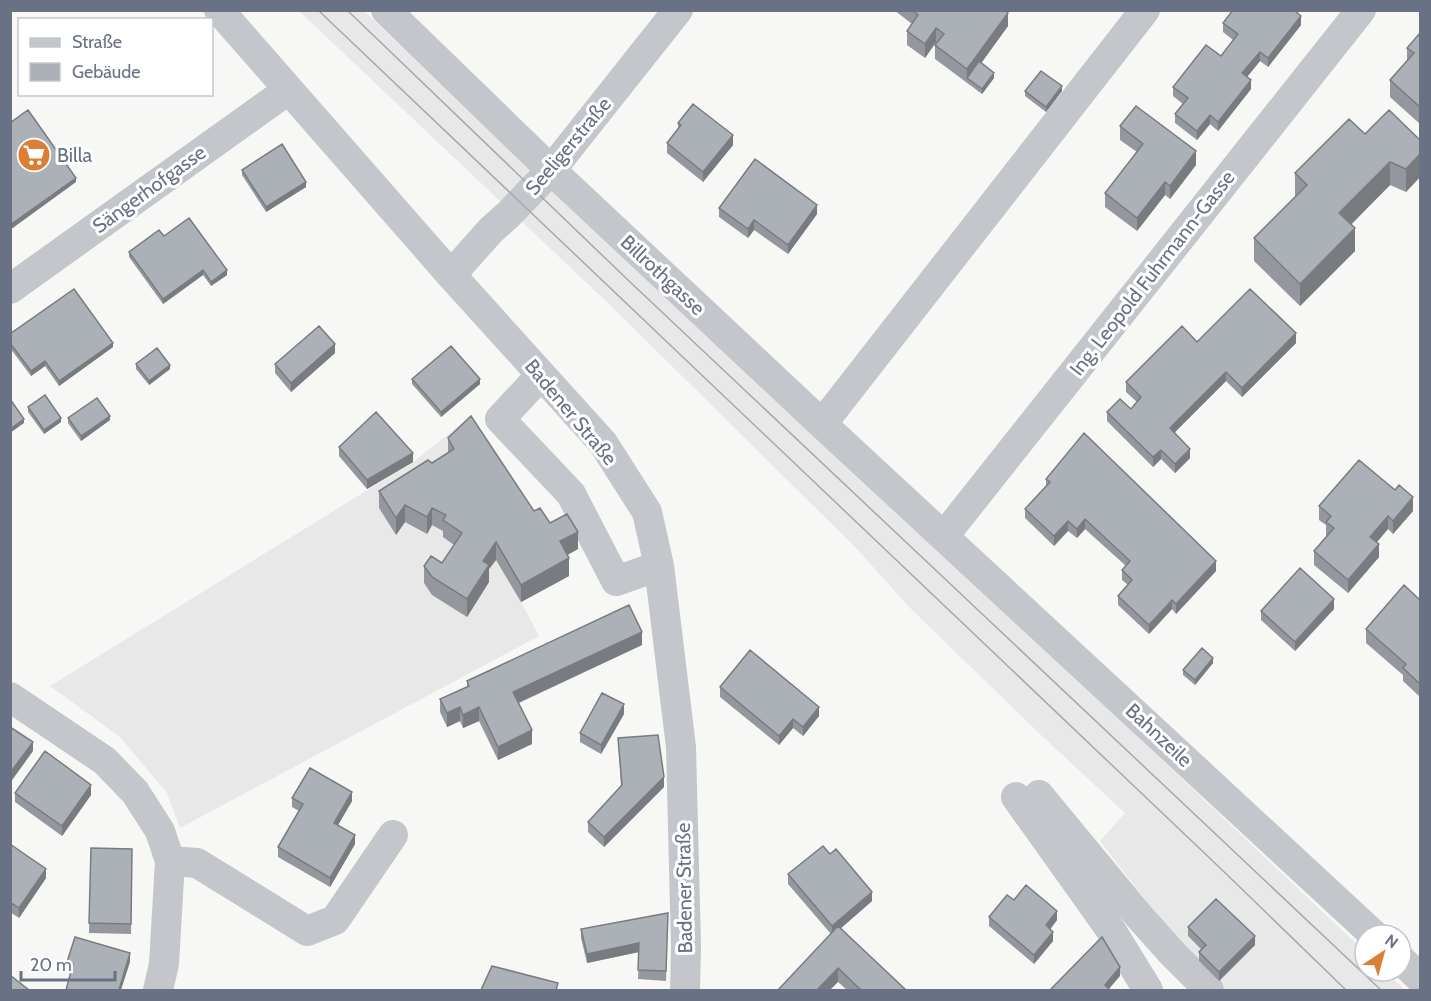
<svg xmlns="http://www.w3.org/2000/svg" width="1431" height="1001" font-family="Cabin,sans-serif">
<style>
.built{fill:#e8e8e8}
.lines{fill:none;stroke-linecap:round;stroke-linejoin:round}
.minor{stroke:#c3c6ca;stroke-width:30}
.tram{stroke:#a4a8af;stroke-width:1.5}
.wall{fill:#94989e}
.shaded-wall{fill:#787c81}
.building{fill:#acb1b8;stroke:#787c81;stroke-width:1.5}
.labels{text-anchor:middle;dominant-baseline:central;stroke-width:6;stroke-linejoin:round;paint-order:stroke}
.street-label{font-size:20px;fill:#687284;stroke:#fff}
.poi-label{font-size:20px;fill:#687284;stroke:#fff;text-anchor:start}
</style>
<rect width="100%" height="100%" fill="#f7f8f5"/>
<!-- built -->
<path class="built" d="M299,11H364L1103,704L1365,952V971H1384L1405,990H1223L1188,956L1100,841L1125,813L1043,737L908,606L856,548L609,304Z
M465,421L471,433L534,528L577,549L560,559L569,576L521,602L539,636L180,828L167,793L120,737L50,686L413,462Z"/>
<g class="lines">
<!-- minor -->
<path class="minor" d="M219,10L451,275L603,443L647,512L659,566L681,747L686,946L685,990
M386,10L551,170L822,424L1374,935
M451,275L491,230L509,214L551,170L678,10
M10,289L288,90
M541,375L500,419L571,494L616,581L659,566
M822,424L1145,10
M944,536L1361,10
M10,697L105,761L135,792L160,831L170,861L164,964L158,990
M1039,795L1138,915L1172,953L1209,990
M1016,797L1113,933L1148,990
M170,861L197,863L307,931L335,920L393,835
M1401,960L1420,978"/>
<!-- tram -->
<path class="tram" d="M318,10L1218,866L1346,990
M347,10L629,281L1381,990"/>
</g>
<!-- wall -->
<path class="wall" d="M894,10H1005L1008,26L981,63L994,78L982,94L935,59V45L936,42L925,58L907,45V31L912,24Z
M1297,13L1301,25L1268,67L1260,61L1247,77L1251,89L1218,131L1210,124L1197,140L1175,123V114L1183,104L1173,96V87L1221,56L1233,40L1223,32V23Z
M1420,33V124L1390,97V80L1407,60V48Z
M1025,91H1062L1046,112L1025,96Z
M678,123L733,145L703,182L667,153V143L678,129Z
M1120,126L1196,165L1170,199L1165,195L1137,231L1105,207V193L1137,152L1120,140Z
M1365,134L1420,140V177L1406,192L1390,185L1351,225L1355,251L1300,306L1254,261V238L1295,197V173Z
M242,170L306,187L266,212L242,175Z
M719,208L817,214L788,254L754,230L748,238L719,217Z
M164,236L227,275L211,286L203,275L163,304L129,257V252Z
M10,334L113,347L59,386L45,366L31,376L10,348Z
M1197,342L1296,343L1242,397L1226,381L1175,432L1190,458L1175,473L1161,459L1153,467L1107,421V412L1131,409L1137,402L1126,392V382Z
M335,353L291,392L275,373V364Z
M136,364L170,369L149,385L136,369Z
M412,379L480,384L441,417L412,384Z
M28,407L61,422L44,434L28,412Z
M68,418L110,420L81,441L68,423Z
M448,438L534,511L550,523L578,549L567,555L569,576L521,602L496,560L489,569V582L467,617L432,595L424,583V566L442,563L454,545L443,537V531L432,525L427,534L405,522L396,535L379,508V491L432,463L448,453Z
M339,447L413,462L367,489L339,456Z
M1046,479L1216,571L1176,614L1172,609L1149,634L1118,605V596L1128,585L1122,580V570L1126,566L1085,529L1077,538L1068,531L1054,546L1025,518V509L1046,486Z
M1319,506L1413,511L1393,534L1388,529L1377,542L1379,557L1348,593L1314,565V551L1327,536H1326V525L1319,520Z
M1420,600V697L1403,681V675L1366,643V629Z
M1334,609L1295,651L1261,620V611Z
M642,645L519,703L532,744L498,760L479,721L463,728L460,721L447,727L440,712V699L467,687V681Z
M1213,663L1195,685L1183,675V670Z
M720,687L819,716L803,736L793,728L779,745L720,697Z
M624,714L601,754L580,742V733Z
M618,738L664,787L604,847L588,832V822L621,786Z
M15,793L91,795L62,836L15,802Z
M292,798L352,801L338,825L355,844L330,887L278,857V847L299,811L292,807Z
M10,844L46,878L19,918L10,912Z
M91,848L132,849L131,934L89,933Z
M788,874L872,901L841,928L906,990H847L838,982L831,934L788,884Z
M1014,900L1057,920L1050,929L1053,941L1034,964L989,926V917Z
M668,913L666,981L638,979L639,952L587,963L581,938V929Z
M1188,927L1255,945L1219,981L1199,961V952L1201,949L1188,936Z
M67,962H130L71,973L67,972Z"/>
<!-- shaded-wall -->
<path class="shaded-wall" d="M1008,13V26L969,80L967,78V69Z
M1301,16V25L1268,67V58Z
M936,28V42L925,58V44Z
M1260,52V61L1242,83V73Z
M994,73V78L982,94V89Z
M1251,80V89L1218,131V122Z
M1062,86V91L1046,112V107Z
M1210,115V124L1197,140V131Z
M733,135V145L703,182V172Z
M1196,151V165L1170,199V186Z
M1420,154V177L1406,192V169Z
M1390,162V185L1339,236V213Z
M76,178V182L10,230V225Z
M306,182V187L266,212V207Z
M1165,182V195L1137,231V218Z
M817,205V214L788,254V245Z
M754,220V230L748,238V229Z
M1355,228V251L1300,306V284Z
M203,270V275L163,304V299Z
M227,270V275L211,286V282Z
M1296,333V343L1242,397V388Z
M113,343V347L59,386V381Z
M335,344V353L291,392V383Z
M45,361V366L31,376V371Z
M170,365V369L149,385V381Z
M1226,372V381L1170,437V428Z
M480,379V384L441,417V412Z
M110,416V420L81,441V436Z
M61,418V422L44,434V430Z
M24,419V423L10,433V429Z
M1190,449V458L1175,473V464Z
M1161,450V459L1153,467V457Z
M413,453V462L367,489V480Z
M1413,497V511L1393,534V521Z
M405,505V522L396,535V518Z
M432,508V525L427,534V517Z
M1388,516V529L1370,550V537Z
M1085,519V529L1077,538V529Z
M1068,521V531L1054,546V536Z
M578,532V549L560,559V541Z
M496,542V560L489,569V582L467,617V599L483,561Z
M1379,544V557L1348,593V580Z
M569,558V576L521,602V585Z
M1216,561V571L1176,614V604Z
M1334,599V609L1295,651V642Z
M1172,600V609L1149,634V625Z
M642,632V645L513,705V692Z
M1213,658V663L1195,685V680Z
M624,704V714L601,754V745Z
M460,707V721L447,727V713Z
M479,707V721L463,728V715Z
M819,707V716L803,736V727Z
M793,719V728L779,745V736Z
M532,730V744L498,760V747Z
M33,742V751L10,783V773Z
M664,777V787L604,847V837Z
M91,785V795L62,836V826Z
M352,792V801L334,832V823Z
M355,835V844L330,887V878Z
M46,869V878L19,918V908Z
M872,892V901L832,936V926Z
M1057,911V920L1046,935V925Z
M1053,932V941L1034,964V955Z
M1255,936V945L1219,981V972Z
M639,943V952L587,963V954Z
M130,953V962L121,990H119Z
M1120,967V976L1108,990L1105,985Z
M838,968V982L830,990H817Z"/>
<!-- building -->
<path class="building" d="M912,10H1005L1008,13L967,69L935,45L944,34L936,28L925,44L907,31L918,15Z
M1233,10H1294L1301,16L1268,58L1260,52L1242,73L1251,80L1218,122L1210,115L1197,131L1175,114L1188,98L1173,87L1206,45L1221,56L1238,34L1223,23Z
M1420,33V107L1390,80L1414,53L1407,48Z
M979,61L994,73L982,89L967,78Z
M1041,71L1062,86L1046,107L1025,91Z
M693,104L733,135L703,172L667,143L681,125L678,123Z
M1136,106L1196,151L1170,186L1165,182L1137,218L1105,193L1143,144L1120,126Z
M28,110L76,178L10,225V123Z
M1389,110L1420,140V154L1406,169L1390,162L1339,213L1355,228L1300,284L1254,238L1307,185L1295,173L1349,119L1365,134Z
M282,144L306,182L266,207L242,170Z
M755,159L817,205L788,245L754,220L748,229L719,208Z
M189,218L227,270L211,282L203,270L163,299L129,252L159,230L164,236Z
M74,289L113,343L59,381L45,361L31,371L10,343V334Z
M1250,289L1296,333L1242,388L1226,372L1170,428L1190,449L1175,464L1161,450L1153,457L1107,412L1120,399L1131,409L1141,397L1126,382L1182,326L1197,342Z
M319,326L335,344L291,383L275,364Z
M451,346L480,379L441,412L412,379Z
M157,348L170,365L149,381L136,364Z
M45,395L61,418L44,430L28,407Z
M97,398L110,416L81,436L68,418Z
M10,399L24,419L10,429Z
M376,412L413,453L367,480L339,447Z
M471,416L534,511L540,508L550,523L567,514L578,532L560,541L569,558L521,585L496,542L483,561L489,565L467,599L432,577L424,566L431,556L442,563L462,533L443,520L446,515L432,508L427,517L405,505L396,518L379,491L428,460L432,463L454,449L448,438Z
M1084,433L1216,561L1176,604L1172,600L1149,625L1118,596L1132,580L1122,570L1130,561L1085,519L1077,529L1068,521L1054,536L1025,509L1050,482L1046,479Z
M1359,460L1395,490L1399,485L1413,497L1393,521L1388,516L1370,537L1379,544L1348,580L1314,551L1334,528L1326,522L1331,516L1319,506Z
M1300,568L1334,599L1295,642L1261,611Z
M1404,585L1420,600V684L1403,668L1406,664L1366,629Z
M629,605L642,632L513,692L532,730L498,747L479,707L463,715L460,707L447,713L440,699L469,686L467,681Z
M1202,648L1213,658L1195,680L1183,670Z
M750,650L819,707L803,727L793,719L779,736L720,687Z
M602,693L624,704L601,745L580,733Z
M10,727L33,742L10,773Z
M658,735L664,777L604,837L588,822L622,785L618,738Z
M45,751L91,785L62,826L15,793Z
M310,768L352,792L334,823L355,835L330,878L278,847L303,804L292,798Z
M10,844L46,869L19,908L10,902Z
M823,846L830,854L836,849L872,892L832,926L788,874Z
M91,848L132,849L131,924L89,923Z
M1026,885L1057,911L1046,925L1053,932L1034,955L989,917L1007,895L1014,900Z
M1216,899L1255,936L1219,972L1199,952L1206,945L1188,927Z
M668,913L666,971L638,970L639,943L587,954L581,929Z
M838,926L906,990H861L838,968L817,990H778Z
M75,937L130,953L119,990H66L73,964L67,962Z
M1102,937L1120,967L1105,985L1110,990H1050Z
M492,966L558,983L556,990H481Z
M10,975L29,990H10Z"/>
<!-- icons -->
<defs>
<g id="supermarket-disc" transform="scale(1.725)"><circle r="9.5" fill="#da7f33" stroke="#fff"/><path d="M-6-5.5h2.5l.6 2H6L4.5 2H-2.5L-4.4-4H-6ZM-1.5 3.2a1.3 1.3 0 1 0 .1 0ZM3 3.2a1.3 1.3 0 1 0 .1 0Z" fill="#fff"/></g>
</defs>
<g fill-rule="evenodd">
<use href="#supermarket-disc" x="34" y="155"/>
</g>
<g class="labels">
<!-- street labels -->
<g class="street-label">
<text transform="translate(568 146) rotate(-50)">Seeligerstraße</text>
<text transform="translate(149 189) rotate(-36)">Sängerhofgasse</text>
<text transform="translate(1152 273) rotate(-52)">Ing. Leopold Fuhrmann-Gasse</text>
<text transform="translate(663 275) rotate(43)">Billrothgasse</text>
<text transform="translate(571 412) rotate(50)">Badener Straße</text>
<text transform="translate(1159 735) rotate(43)">Bahnzeile</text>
<text transform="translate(684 888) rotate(-91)">Badener Straße</text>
</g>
<!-- poi labels -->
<g class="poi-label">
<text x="57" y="155">Billa</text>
</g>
</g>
<!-- border -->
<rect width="1431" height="1001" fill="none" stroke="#687284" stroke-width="24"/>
<!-- legend -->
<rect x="18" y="18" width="195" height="78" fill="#ffffff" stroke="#c3c7ce" stroke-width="1.5"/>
<rect x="30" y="38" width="30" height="9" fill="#c3c6ca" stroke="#c3c7ce" stroke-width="1.5"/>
<text x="72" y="48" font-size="18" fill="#687284">Straße</text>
<rect x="30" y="63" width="30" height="18" fill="#acb1b8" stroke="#c3c7ce" stroke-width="1.5"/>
<text x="72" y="78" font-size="18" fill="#687284">Gebäude</text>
<!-- north arrow -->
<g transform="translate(1383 953) rotate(36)"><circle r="28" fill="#ffffff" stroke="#c3c7ce" stroke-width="1.5"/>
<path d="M0-4.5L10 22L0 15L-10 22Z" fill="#da7f33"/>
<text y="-9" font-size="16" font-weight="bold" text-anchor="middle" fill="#687284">N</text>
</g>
<!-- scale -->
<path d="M21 971v9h94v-9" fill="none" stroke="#687284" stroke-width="3"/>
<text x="30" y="971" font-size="18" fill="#687284" stroke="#ffffff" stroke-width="4.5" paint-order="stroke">20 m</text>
</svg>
